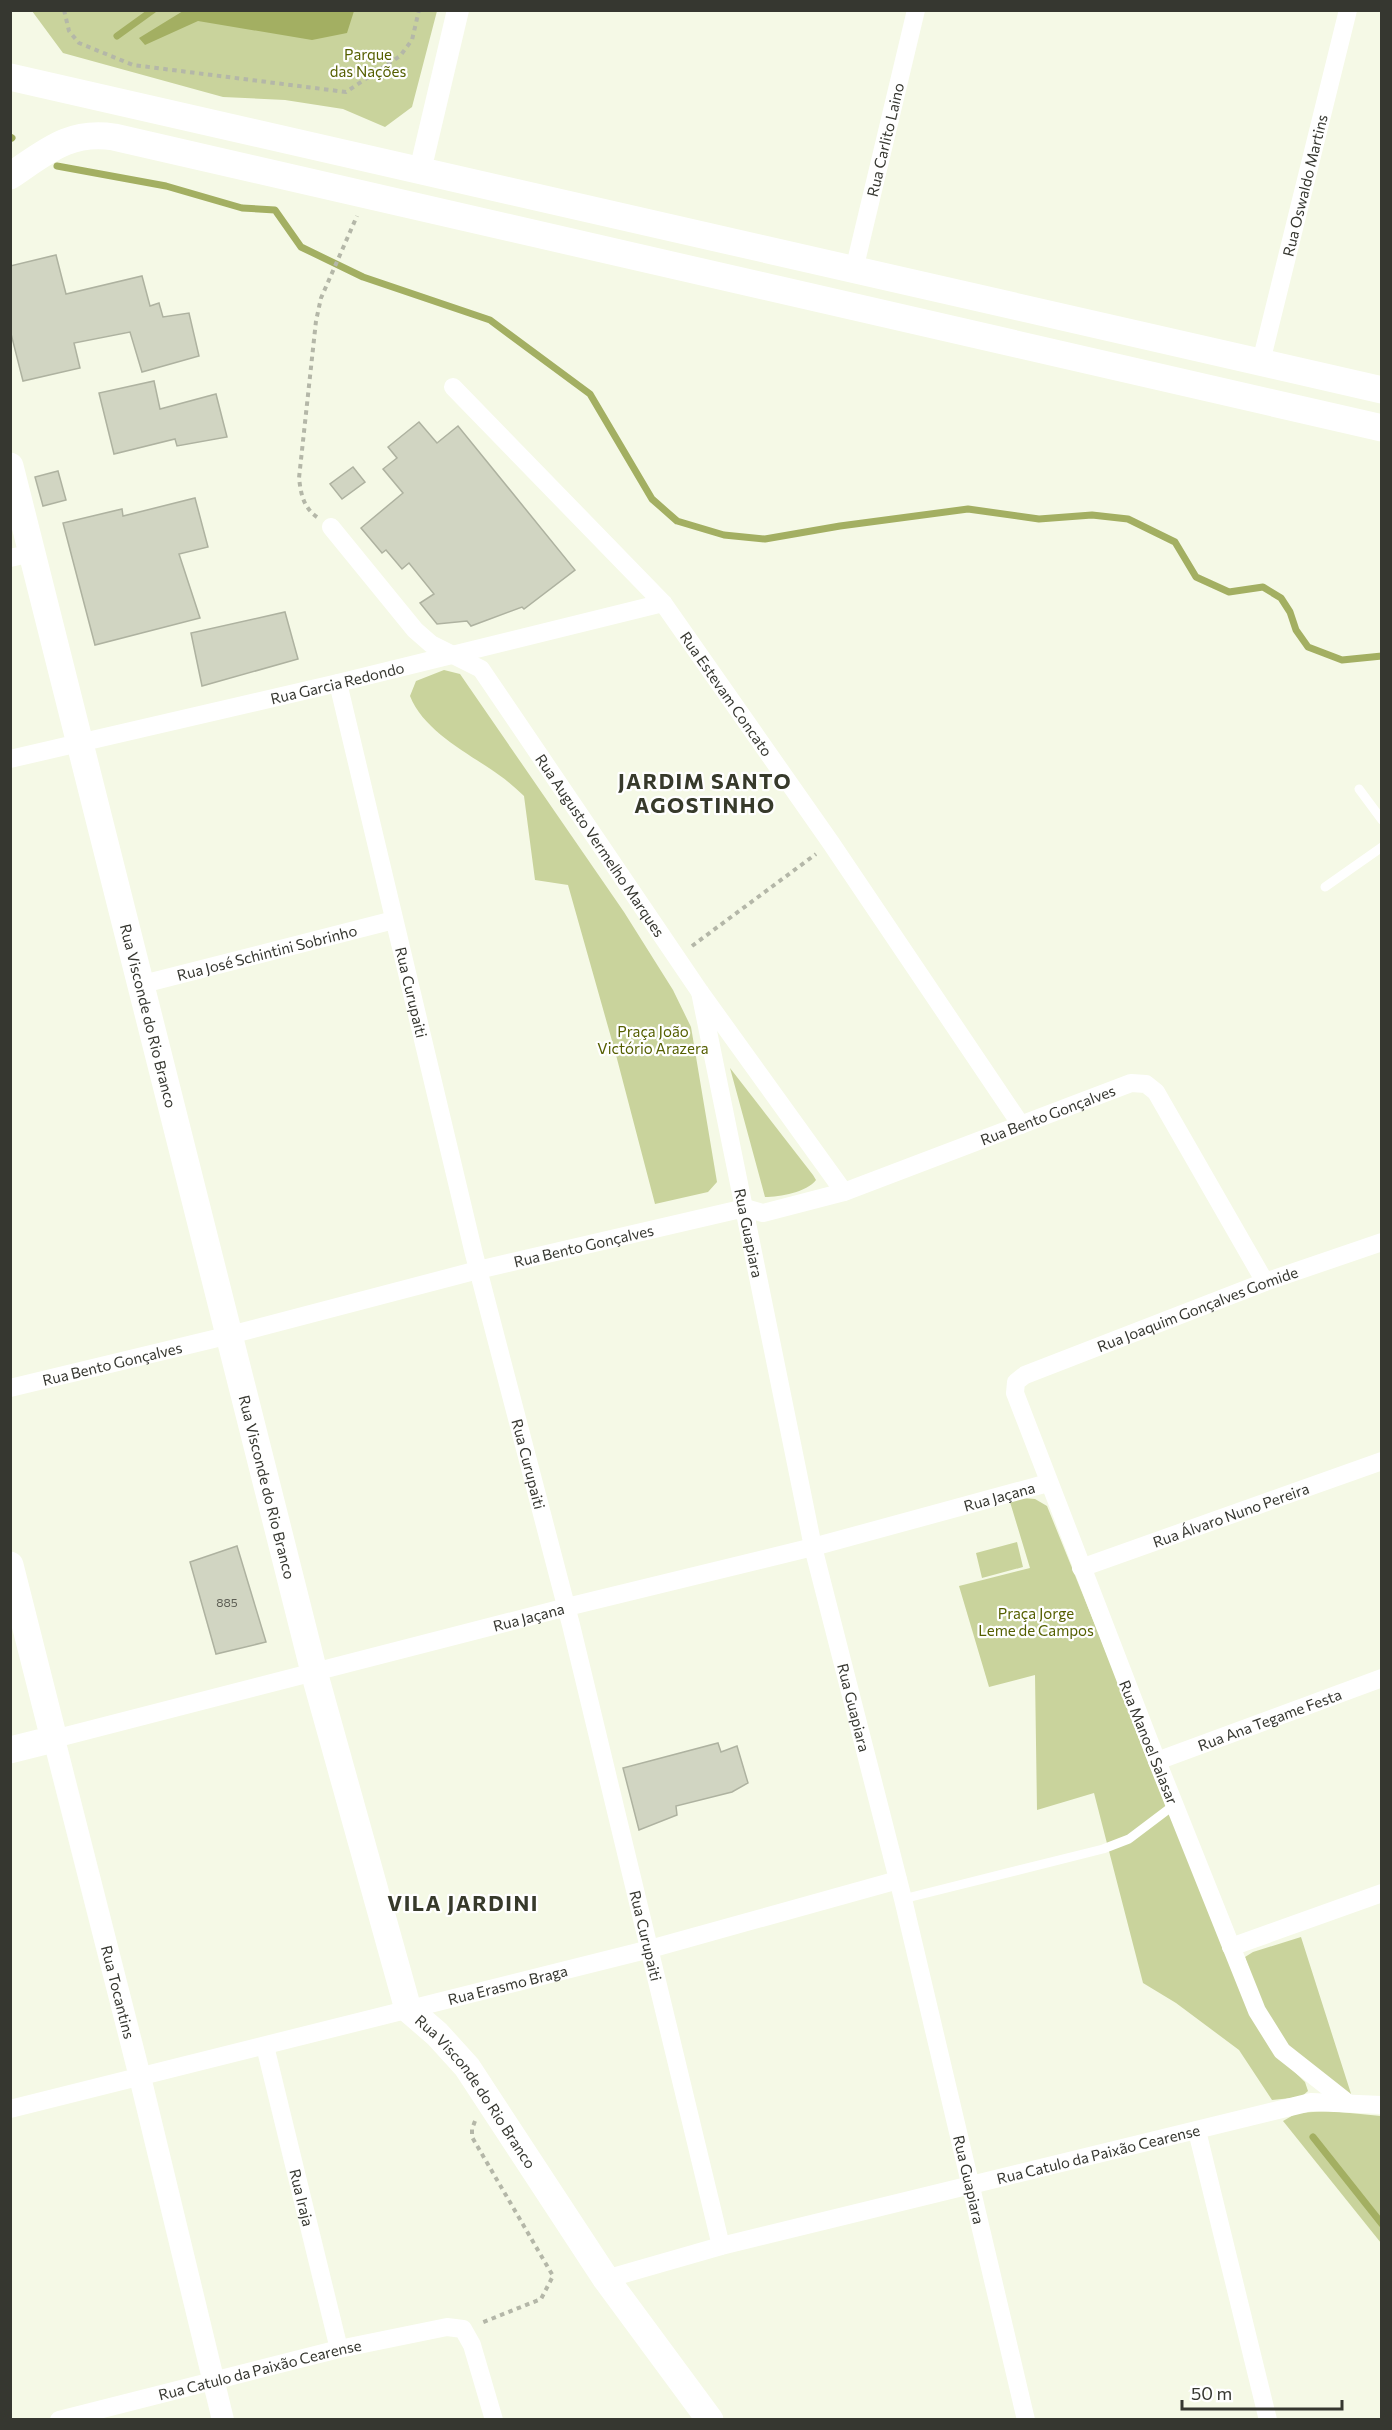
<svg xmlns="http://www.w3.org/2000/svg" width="1392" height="2430" font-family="Commissioner,sans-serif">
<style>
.green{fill:#c9d39c}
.water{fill:#a3af62}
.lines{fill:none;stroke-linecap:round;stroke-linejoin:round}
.stream{stroke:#a3af62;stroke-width:7}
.building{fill:#d1d5c2;stroke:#aeb2a0;stroke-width:1.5}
.path{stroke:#b4b7a8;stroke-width:4;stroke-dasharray:4.5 4.5;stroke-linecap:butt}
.service{stroke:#fff;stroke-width:9}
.minor{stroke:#fff;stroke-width:18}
.tertiary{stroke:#fff;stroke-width:22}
.secondary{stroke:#fff;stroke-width:27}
.labels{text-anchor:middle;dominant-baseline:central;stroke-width:4.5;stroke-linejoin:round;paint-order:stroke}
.number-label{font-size:12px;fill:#5d5e54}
.park-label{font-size:15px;fill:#555f00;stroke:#fff}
.street-label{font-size:15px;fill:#363730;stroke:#fff}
.district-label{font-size:21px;font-weight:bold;letter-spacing:1.5px;fill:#373a2b;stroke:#fff}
</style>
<rect width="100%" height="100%" fill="#f5f9e6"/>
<!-- green -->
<path class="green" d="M32,11H437L412,107L385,127L343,109L285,100L223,97L63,53Z
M444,670L460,674L624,912L673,990L691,1027L717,1182L708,1192L655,1204L616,1055L568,885L535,880L524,796C516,789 508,781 499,775C470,754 424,732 410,696L416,681Z
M730,1068L813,1175L816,1180C807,1192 780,1197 765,1197Z
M1022,1498L1035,1499L1047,1506L1222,1939L1276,2054L1305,2082L1308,2091L1301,2097L1272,2100L1239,2050L1176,2003L1143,1983L1094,1793L1037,1810L1035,1675L989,1687L959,1586L1030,1568L1010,1502Z
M1017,1542L1023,1567L982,1578L976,1553Z
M1301,1937L1353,2100L1281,2040L1260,2004L1245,1957L1253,1952Z
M1329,2111L1381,2116V2243L1283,2121L1297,2113Z"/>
<!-- water -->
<path class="water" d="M183,11V10L354,11L347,33L312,40L198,21L145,45L139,38Z"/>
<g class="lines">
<!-- stream -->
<path class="stream" d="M117,36L153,10
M10,137L12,138
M57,166L166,186L242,208L275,210L301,247L363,277L490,320L590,394L652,499L677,521L724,535L765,539L840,526L968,509L1039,519L1092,515L1128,519L1175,542L1196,577L1229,592L1263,587L1281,598L1290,612L1296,630L1308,647L1342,660L1382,656
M1313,2137L1382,2224"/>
</g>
<!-- building -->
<path class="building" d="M56,255L66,294L142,276L150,306L159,303L163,317L189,313L199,356L142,372L130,332L74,343L80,368L23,381L10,330V266Z
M154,381L160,409L216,394L227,437L177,446L175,439L114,454L99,393Z
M419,422L437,443L458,426L575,570L524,609L522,607L471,626L467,621L437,624L420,603L434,594L409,563L402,569L386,550L382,553L361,528L403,493L383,469L397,458L388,447Z
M353,467L365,482L342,499L330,484Z
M58,471L66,500L43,506L35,477Z
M195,498L208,547L179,554L200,618L95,645L63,523L122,509L123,516Z
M285,612L298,659L202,686L191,633Z
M237,1546L266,1642L216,1654L190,1562Z
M718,1743L721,1752L737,1746L748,1783L732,1792L676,1806L677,1815L639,1830L623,1768Z"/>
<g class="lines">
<!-- path -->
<path class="path" d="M64,10L69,31L79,43L133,65L346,92L400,56L412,40L419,10
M317,517C303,507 301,494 299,478L316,321L321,298L357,216
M692,946L816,854
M475,2121L472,2129V2137L553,2276L541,2299L481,2323"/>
<!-- service -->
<path class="service" d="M1359,789L1382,820
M1325,887L1382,847
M903,1899L1103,1849L1129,1839L1174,1805"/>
<!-- minor -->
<g class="minor">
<path id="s1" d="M854,270L916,10"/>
<path id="s2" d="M1261,362L1348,10"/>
<path id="s3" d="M453,387L663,603L831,843L1021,1125"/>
<path id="s4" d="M331,527L415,630L431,644L481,669L700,992L844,1192"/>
<path d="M10,558L32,553"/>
<path id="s5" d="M338,683L474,1254L571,1625L721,2246"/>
<path id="s6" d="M10,759L338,683L663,603"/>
<path id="s7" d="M139,985L394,920"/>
<path id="s8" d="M700,992L813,1547L903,1899L1026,2420"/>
<path id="s9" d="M10,1388L230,1335L478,1270L745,1208L763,1213L844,1192L1131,1083L1146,1084L1156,1092L1265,1282"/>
<path id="s10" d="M1081,1568L1382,1461"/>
<path id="s11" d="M54,1739L567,1607L813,1547L1048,1483"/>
<path id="s12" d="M1157,1761L1382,1678"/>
<path d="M1231,1947L1382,1893"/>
<path id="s13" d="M265,2046L339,2349"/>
<path id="s14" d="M1348,2103L1282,2051L1257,2011L1157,1761L1015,1393L1016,1382L1025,1375L1265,1282L1382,1242"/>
<path id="s15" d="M10,2109L650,1949L898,1880"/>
<path d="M1197,2131L1268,2420"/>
<path id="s16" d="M606,2279L721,2246L1311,2102L1382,2105"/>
<path id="s17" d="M59,2420L339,2349L447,2327L463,2329L472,2345L494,2420"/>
</g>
<!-- tertiary -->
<g class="tertiary">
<path d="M420,171L458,10"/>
<path id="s18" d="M54,1739L140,2077L223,2420"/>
</g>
<!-- secondary -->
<g class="secondary">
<path d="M10,77L1382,390"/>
<path d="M10,176C46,152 69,130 114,137L1382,428"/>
<path id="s19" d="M10,466L314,1672L408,2009L437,2034L467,2067L606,2279L710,2420"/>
<path d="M10,1565L54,1739L10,1750"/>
</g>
</g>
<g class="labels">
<!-- number labels -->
<g class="number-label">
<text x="227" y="1602">885</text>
</g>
<!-- park labels -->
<g class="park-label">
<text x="368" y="54">Parque<tspan x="368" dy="17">das Nações</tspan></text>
<text x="653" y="1031">Praça João<tspan x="653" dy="17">Victório Arazera</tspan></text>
<text x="1036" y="1613">Praça Jorge<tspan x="1036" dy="17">Leme de Campos</tspan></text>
</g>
<!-- street labels -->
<g class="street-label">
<text stroke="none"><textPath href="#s1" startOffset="134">Rua Carlito Laino</textPath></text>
<text stroke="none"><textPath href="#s2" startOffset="182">Rua Oswaldo Martins</textPath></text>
<text stroke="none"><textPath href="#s6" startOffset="336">Rua Garcia Redondo</textPath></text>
<text stroke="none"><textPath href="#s3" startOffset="412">Rua Estevam Concato</textPath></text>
<text stroke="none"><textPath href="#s4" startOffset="423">Rua Augusto Vermelho Marques</textPath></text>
<text stroke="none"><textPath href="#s7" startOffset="132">Rua José Schintini Sobrinho</textPath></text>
<text stroke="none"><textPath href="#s5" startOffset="318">Rua Curupaiti</textPath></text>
<text stroke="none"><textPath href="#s19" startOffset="567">Rua Visconde do Rio Branco</textPath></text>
<text stroke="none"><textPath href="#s9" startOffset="1077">Rua Bento Gonçalves</textPath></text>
<text stroke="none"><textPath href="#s8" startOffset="246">Rua Guapiara</textPath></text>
<text stroke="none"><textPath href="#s9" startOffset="591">Rua Bento Gonçalves</textPath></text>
<text stroke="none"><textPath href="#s14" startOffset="1002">Rua Joaquim Gonçalves Gomide</textPath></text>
<text stroke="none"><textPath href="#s9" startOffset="105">Rua Bento Gonçalves</textPath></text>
<text stroke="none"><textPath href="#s5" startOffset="804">Rua Curupaiti</textPath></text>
<text stroke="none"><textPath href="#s19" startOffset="1053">Rua Visconde do Rio Branco</textPath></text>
<text stroke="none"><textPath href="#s11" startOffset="976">Rua Jaçana</textPath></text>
<text stroke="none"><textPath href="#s10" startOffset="159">Rua Álvaro Nuno Pereira</textPath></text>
<text stroke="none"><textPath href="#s11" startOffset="490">Rua Jaçana</textPath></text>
<text stroke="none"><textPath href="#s8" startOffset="732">Rua Guapiara</textPath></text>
<text stroke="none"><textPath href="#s12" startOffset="120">Rua Ana Tegame Festa</textPath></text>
<text transform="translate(1149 1742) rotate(68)">Rua Manoel Salasar</text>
<text stroke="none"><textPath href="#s5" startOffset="1290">Rua Curupaiti</textPath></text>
<text stroke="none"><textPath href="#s15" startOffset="513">Rua Erasmo Braga</textPath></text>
<text stroke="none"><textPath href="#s18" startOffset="261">Rua Tocantins</textPath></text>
<text stroke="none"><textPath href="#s19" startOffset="1701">Rua Visconde do Rio Branco</textPath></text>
<text stroke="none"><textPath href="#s16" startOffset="508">Rua Catulo da Paixão Cearense</textPath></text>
<text stroke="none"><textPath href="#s8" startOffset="1218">Rua Guapiara</textPath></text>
<text stroke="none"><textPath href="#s13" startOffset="156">Rua Iraja</textPath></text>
<text stroke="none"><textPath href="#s17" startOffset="207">Rua Catulo da Paixão Cearense</textPath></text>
</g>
<!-- district labels -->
<g class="district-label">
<text x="705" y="780">JARDIM SANTO<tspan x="705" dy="24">AGOSTINHO</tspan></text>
<text x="463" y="1902">VILA JARDINI</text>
</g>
</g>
<!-- border -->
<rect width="1392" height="2430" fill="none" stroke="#363730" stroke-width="24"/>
<!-- scale -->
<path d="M1182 2400v9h160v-9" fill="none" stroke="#363730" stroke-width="3"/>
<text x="1191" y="2400" font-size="18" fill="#363730" stroke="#ffffff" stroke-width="4.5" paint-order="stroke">50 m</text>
</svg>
